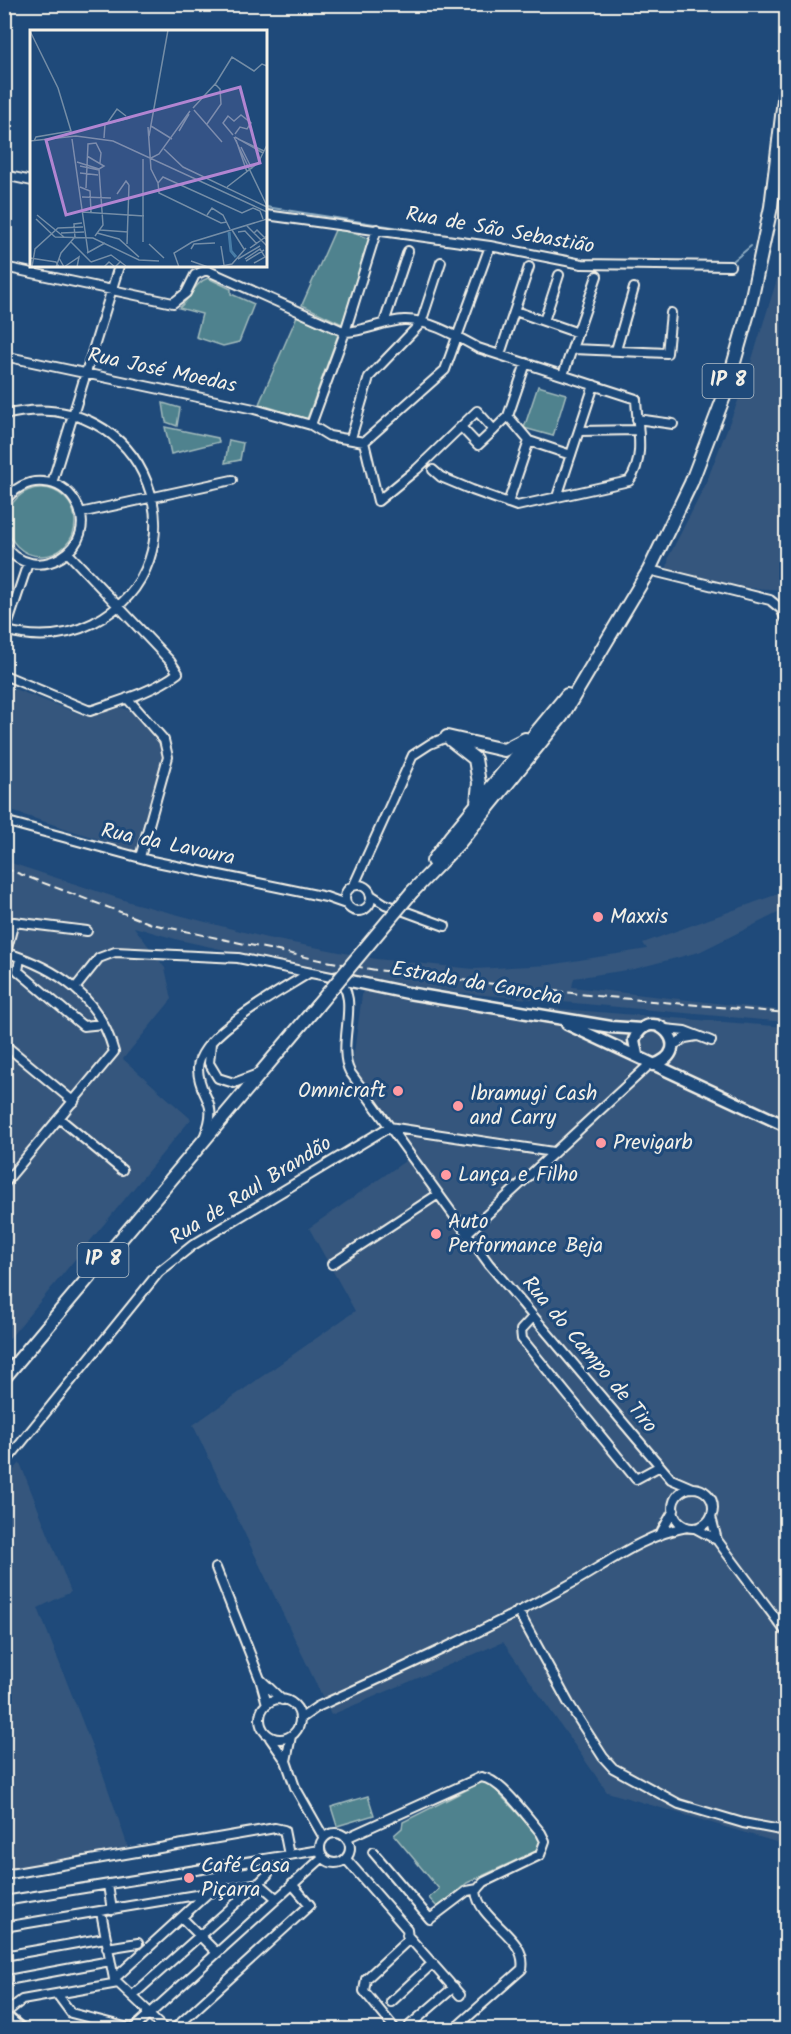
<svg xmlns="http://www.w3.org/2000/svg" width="791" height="2034" font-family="Kalam,sans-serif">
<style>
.built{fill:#34567d}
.green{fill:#4f828e;stroke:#a2babb;stroke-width:1.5}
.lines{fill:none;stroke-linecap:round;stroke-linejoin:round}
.stream{stroke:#8dabc0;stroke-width:2}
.street-casing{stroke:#f4f1e8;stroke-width:12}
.secondary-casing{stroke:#f4f1e8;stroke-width:15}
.primary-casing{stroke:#f4f1e8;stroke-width:16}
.street{stroke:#1f4a7a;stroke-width:8}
.secondary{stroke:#1f4a7a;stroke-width:10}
.primary{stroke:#1f4a7a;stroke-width:12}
.rail{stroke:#f4f1e8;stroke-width:2;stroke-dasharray:9 4.5;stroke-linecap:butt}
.primary-bridge-casing{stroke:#f4f1e8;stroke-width:16;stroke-linecap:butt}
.primary-bridge{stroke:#1f4a7a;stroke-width:12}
.poi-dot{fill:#ff9aa2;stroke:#1f4a7a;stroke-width:2}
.labels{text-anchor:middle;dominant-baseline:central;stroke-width:6;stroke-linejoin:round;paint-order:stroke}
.shield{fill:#1f4a7a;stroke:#b4bfc7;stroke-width:1.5}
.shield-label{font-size:20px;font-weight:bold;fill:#f4f1e8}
.street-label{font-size:21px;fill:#f4f1e8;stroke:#1f4a7a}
.poi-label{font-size:21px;fill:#f4f1e8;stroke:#1f4a7a;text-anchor:start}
.inset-river{fill:none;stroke:#487ca6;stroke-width:3}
.inset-road{fill:none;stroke:#748da6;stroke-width:1.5}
.view{fill:#b185d1;fill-opacity:0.15;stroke:#b185d1;stroke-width:3}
.inset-edge{fill:none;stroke:#f4f1e8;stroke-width:3}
</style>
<rect width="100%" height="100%" fill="#1f4a7a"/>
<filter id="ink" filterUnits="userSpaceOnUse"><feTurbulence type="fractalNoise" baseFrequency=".0167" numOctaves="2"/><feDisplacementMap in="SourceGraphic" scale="12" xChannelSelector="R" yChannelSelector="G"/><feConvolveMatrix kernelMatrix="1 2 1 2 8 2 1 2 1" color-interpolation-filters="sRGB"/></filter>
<g filter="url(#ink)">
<!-- built -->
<path class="built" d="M779,273H786V590L748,588L667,569L669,556L704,488L743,388Z
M4,685L88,717L119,707L131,711L147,724L159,740L164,754L135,851L5,809Z
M5,861L133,903L267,938L376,959L474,969L549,965L647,949L643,943L786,891V909L699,952L634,969L574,978L572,987L786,1011V1022L450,992L313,969L179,940L134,927L165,968L172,999L123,1059L191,1119L5,1344Z
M363,988L548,1008L786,1027V1845L607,1792L503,1642L331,1715L193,1425L355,1311L309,1228L411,1157L352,1067Z
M20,1463L71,1592L38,1608L104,1777L128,1847L5,1872L4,1481Z"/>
<!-- green -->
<path class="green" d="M336,228L372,239L342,324L302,305Z
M208,278L231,289V294L254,304L239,342L223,346L196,337L202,314L179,308C190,299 195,282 208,278Z
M297,316L338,335L307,419L259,404Z
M538,386L566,394L553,436L524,428Z
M163,403L180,408L177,426L166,422Z
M165,427L218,438L219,442L171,454Z
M229,440L243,443L240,460L225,463Z
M7 522a34 34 0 1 1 68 0a34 34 0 1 1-68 0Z
M484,1781L496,1787L495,1789L543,1841L536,1851L467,1883L438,1908L429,1898L439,1889L394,1835L402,1828L403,1822Z
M368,1796L374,1815L337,1826L331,1807Z"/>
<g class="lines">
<!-- stream -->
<path class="stream" d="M266,207L470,239
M505,245L591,261
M720,262L733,261L751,246"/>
<!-- street casing -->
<g class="street-casing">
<path id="street" d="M4,175L32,181
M266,215L490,246L582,264L730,266
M4,267L173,303L186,293L195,275L206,270L345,332C366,331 384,321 404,320C428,319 458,337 478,348L636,399C637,426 646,458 629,481L517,506L472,490L441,477L433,470
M515,311L578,333
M544,321L559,275
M384,323L408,251
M573,349L667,353L671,313
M616,350L634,288
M500,354L529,267
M4,356L254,409L311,425L329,436L364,442
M563,375L597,276
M4,415C149,380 211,562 93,623C65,637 35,639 4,630
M508,416L529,441L571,455
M637,419L673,424
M311,425L345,332L377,229
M461,427L478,445L494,430
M579,431L638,430
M351,438L369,377L421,323L441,262
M364,442L378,501L417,469L477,411L494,430L508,416L526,363
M364,442L445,370L490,246
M52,483L119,266
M557,497L594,385
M4,502C13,489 28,480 44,482C57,483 68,490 75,501C104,547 33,590 4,544
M508,503L529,441
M80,513L232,480
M649,570L770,600L781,609L786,619
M4,635L28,563
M4,675L90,711C119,701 153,692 178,673L170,661L68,553
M127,698L164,740L168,757L140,857
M4,821L152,861L326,897L346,904
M785,880L786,812
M345 898a13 13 0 1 1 26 0a13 13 0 1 1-26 0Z
M354,885L413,755L430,744L447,737
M371,895L385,904L445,926
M4,952C57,968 99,996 114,1052L4,1184
M6,952L14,922L87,931
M20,958L18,971L83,1026L103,1024
M76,987L99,958L115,952L238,958L336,978C363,996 335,1044 350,1072L489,1264L671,1479L692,1488
M665,1029L685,1031L711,1041
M211,1043L209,1063L218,1078L234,1083L255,1075
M4,1044L74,1102
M672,1046L685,1038L697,1036
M60,1119L122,1170
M389,1127L553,1152
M205,1135C220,1099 199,1099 198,1069C197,1035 283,990 309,973
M466,1234L650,1064
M332,1264L437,1195
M533,1317L521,1330L522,1339L636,1479L660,1466
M4,1464L159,1272L193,1245L389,1127
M673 1508a20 20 0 1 1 40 0a20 20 0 1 1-40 0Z
M711,1517L717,1540L786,1632
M695,1528L717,1540
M662,1531L674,1510
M216,1568L260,1679
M518,1611L569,1704L603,1757L613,1768L679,1804L743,1823L786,1831
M260 1719a20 20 0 1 1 40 0a20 20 0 1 1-40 0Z
M267,1704L260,1679L282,1700
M300,1719L317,1707C401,1669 484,1631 565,1587C604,1566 642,1535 687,1527
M270,1738L286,1761L295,1787L324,1838
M286,1761L291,1736
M320 1848a15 15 0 1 1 30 0a15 15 0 1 1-30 0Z
M346,1838L481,1777C501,1779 527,1817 541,1833L545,1841L540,1855L484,1882L476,1891C479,1922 528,1937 522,1969L453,2030
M373,1852L430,1919L467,1891L478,1889
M346,1859L407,1929L408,1940L366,1979L364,1991L396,2030
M4,1875L275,1828L284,1830L289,1855
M108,1885L112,1910
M4,1901L320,1850
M101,1912L114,1979L149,2012
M182,1918L216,1952
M4,1927L208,1893
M407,1935L460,1995
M107,1948L138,1943
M4,1956L105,1938
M13,1979L110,1961
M114,1979L208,1893L259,1883L276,1898
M57,1994L71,2013L133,2029
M132,1996L259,1883L268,1874V1859
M391,2002L433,1963
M147,2013L165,2030
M4,2014L22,2000L118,1983
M410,2025L454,1987
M132,2030L323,1857
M173,2030L310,1905L292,1884"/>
</g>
<!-- secondary casing -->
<g class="secondary-casing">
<path id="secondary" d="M336,978L408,993L611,1027L641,1029
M567,1024L786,1126
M637,1055L634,1040C651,1000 699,1051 653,1065
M4,2015L22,2030"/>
</g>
<!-- primary casing -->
<g class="primary-casing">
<path id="primary" d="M447,737L504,750L525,739
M451,740L475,759L479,783L477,803
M433,861L451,836L567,695
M412,892L460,842L562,716L649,570L691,483L725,394L750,306L771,207L786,83
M4,1378L317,1006"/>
</g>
<!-- street -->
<use href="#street" class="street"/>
<!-- secondary -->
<use href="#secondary" class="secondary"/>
<!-- primary -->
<use href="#primary" class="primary"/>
<!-- rail -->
<path class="rail" d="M4,868L152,924L315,959L376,970L597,996L786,1013"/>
<!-- primary-bridge casing -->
<g class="primary-bridge-casing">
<path id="primary-bridge" d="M317,1006L412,892"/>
</g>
<!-- primary-bridge -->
<use href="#primary-bridge" class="primary-bridge"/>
</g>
</g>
<!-- markers -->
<g class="poi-dot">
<circle cx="598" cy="917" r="6"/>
<circle cx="398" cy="1091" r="6"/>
<circle cx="458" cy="1106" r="6"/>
<circle cx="601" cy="1143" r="6"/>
<circle cx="446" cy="1175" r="6"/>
<circle cx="436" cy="1234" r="6"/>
<circle cx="189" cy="1878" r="6"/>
</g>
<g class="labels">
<!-- shield labels -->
<g class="shield">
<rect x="702.5" y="364" width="51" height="34" rx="4.5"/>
<rect x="77.5" y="1243" width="51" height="34" rx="4.5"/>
</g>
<g class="shield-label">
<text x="728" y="381">IP 8</text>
<text x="103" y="1260">IP 8</text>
</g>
<!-- street labels -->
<g class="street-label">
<text transform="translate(500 231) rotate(10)">Rua de São Sebastião</text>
<text transform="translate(162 371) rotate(12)">Rua José Moedas</text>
<text transform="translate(168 845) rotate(12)">Rua da Lavoura</text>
<text transform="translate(477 984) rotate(10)">Estrada da Carocha</text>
<text transform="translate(251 1191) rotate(-32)">Rua de Raul Brandão</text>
<text transform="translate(589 1355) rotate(50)">Rua do Campo de Tiro</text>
</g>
<!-- poi labels -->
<g class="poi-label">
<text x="610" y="917">Maxxis</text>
<text x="386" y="1091" text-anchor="end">Omnicraft</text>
<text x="470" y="1094">Ibramugi Cash<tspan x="470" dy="24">and Carry</tspan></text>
<text x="613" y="1143">Previgarb</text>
<text x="458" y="1175">Lança e Filho</text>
<text x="448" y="1222">Auto<tspan x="448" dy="24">Performance Beja</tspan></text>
<text x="201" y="1866">Café Casa<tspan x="201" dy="24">Piçarra</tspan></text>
</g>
</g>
<!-- overview -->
<g transform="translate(30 30)">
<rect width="237" height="237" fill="#1f4a7a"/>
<path class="inset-river" d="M199,202L201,221L206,227"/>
<path class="inset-road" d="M0,1L28,58L41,101L6,107L4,111M163,78L186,53L202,27L224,41L232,34L237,36M164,80L192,112M78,92L87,79L96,86M177,94L191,74L190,59L185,54M121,96L142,109M118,97L121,139L128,153M149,101L159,84M203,105L193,93L198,86L204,91L211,85L221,93L217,99L210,97L205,104M119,106L138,0M204,107L237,176M205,107L233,123M74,108L75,94L100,88M42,109L58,222M208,109L234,121M206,110L217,142M0,111L46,106L83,111L237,182M211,117L222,139M134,119L153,137L237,177M57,126L74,136L69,139M121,128L129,124L160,81M47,132L69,139M50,136L69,140M50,143L68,145M50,157L60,161L61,182M197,157L228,133L237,115M56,158L58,114L66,113L71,123L70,133M87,164L96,151L99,155M52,167L81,168M52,182L114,186M7,185L34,207M177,185L182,178L193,185L200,199M6,189L25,207M197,192L191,193L129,163L128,153L133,147L212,183L223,178L230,181L233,189M217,196L237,216M70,200L98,202M202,200L214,219M208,202L215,201L227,214M31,203L54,202M67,203L89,209L109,227M224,203L227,200L237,210M65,206L73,195L69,139M25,207L63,208L109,230L129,231M45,208L44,194L52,193M41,212L61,232M113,212V129M97,214L99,155M119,214L134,228M191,216L194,235M220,218L237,206M161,219L164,214L185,213M57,223L75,213M0,228L26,232L29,237M29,228L34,237L49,227L47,237M208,229L230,216M215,229L230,219L235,227L224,233M161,231L178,237M216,231L234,220M61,232L81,225L96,236M2,237L5,219L28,198L53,197M26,237L31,223L44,208M74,237L79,232L85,237L91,231M149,237L144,223L162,212L237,189M187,237L202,234L216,218"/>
<path class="view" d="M210,57L230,133L36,185L16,110Z"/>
<rect width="237" height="237" class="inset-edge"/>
</g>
<!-- margin -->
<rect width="791" height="2034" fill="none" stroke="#1f4a7a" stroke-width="24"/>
<rect x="12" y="12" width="767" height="2010" fill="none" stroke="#f4f1e8" stroke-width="2" filter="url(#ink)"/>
</svg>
